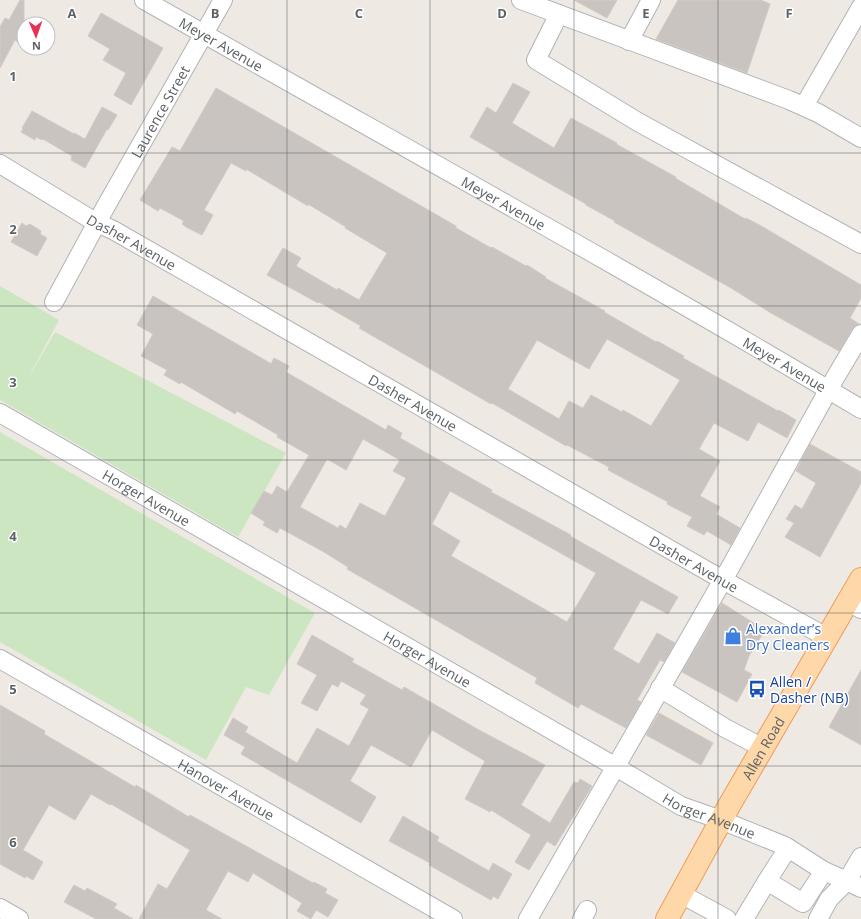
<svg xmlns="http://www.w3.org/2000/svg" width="861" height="919" font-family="'Open Sans',sans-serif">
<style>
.green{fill:#cbe6c1}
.building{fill:#cac4c1;stroke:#d3c9c2;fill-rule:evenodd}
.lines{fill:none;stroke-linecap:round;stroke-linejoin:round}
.minor-casing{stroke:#b0b4b7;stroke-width:20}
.major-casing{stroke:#f19b5a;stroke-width:24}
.minor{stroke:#fff;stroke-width:18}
.major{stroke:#ffd8a9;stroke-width:22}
.grid{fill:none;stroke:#5c6265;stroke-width:1;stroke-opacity:0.55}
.labels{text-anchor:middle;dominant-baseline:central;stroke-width:3;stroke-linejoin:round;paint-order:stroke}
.street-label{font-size:14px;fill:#5c6265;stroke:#fff}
.shop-label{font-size:14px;fill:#366cbe;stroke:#fff;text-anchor:start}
.transit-label{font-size:14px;fill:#164399;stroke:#fff;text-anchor:start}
.grid-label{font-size:13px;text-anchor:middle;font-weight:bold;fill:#5c6265;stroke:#fff;stroke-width:3;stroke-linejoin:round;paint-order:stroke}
</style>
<rect width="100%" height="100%" fill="#efe9e4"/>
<!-- green -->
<path class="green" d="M0,286L59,320L25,384L55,332L286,453L238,537L0,400Z
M0,432L315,613L269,695L246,687L206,760L0,642Z"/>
<!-- building -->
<path class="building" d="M20,0H24V46L15,40L0,68V27L5,18L9,20Z
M574,0H617L607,18Z
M678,0H761L770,4L747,73L656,39Z
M101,13L163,48L131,105L114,95L126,73L103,60L110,49L88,36Z
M513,83L530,92L512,123L554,148L571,118L617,143L616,144L676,177L675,178L745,219L746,218L763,227L861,285V298L850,318L859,324L856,325L852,329L839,351L771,313L731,288L614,222L615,221L586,205V204L499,155L500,154L470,137L487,107L496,113Z
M216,88L456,226V228L491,248L492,247L526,266L527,265L546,277L545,278L605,311L604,312L656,342L657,341L684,356L683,358L778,411L779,410L796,420L787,438L758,422L748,441L714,423L699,449L720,461L700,496L720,507L716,514L740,528L731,545L707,531L704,535L687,526L692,517L667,504L668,502L608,470L609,467L567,445L566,446L492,403L491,404L359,328L361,326L319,302L318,303L267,275L283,248L301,258L296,266L337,290L338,288L359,300L387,253L345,228L346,227L308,204V206L246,169V171L231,163L204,210L213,215L202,235L186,227L182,224L184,221L160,208L158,211L140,200L172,147L180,151ZM607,339L680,380L651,426L623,410L622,412L591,395L583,408L569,401L559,419L508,389L537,340L589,369Z
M102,107L117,115L108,130L107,129L85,168L71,160L72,156L43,139L42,140L36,137L35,140L21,132L23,129L22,128L32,111L74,134V133L85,139Z
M22,223L26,226L30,224L41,231L40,234L47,238L37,256L11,242Z
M153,296L270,363L271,364L274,358L289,366L286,372L386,430L388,425L402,433L400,438L492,490L491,492L571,535L570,536L678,597L668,614L641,600L613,649L639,664L657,633L675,643L664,662L660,660L637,700L641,702L626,728L581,704L578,708L535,683L537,678L347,569L348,567L324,552L280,528L277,533L263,525L265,522L251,513L264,491L272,495L277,486L287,492L309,455L277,437L278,435L237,411L235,414L181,382L180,384L164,375L167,370L141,356L153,334L137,325ZM363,439L400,460L393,471L406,478L385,516L360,503L346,529L340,525L338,528L300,507L327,459L346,470ZM450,491L596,573L567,622L451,556L460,541L432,524Z
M810,444L861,472V483L820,557L785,537L794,523L786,519L795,505L802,509L816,483L796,471Z
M722,603L760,627L756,632L762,635L749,656L744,670L752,674L737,702L682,672Z
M312,635L354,659L352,662L402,690L404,687L479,730L545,765L521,805L550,823L574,782L578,783L580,779L592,786L555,846L547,841L529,870L515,862L531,835L491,810L490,812L465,799L485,761L432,730L411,767L371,745L350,781L376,797L361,823L241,754L245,747L224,735L233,718L248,727L245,732L297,763L317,728L349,746L369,709L360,704L366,695L341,681L338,687L332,684L317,711L301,703L317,675L297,664Z
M861,670V745L829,727Z
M0,705L45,731L44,734L135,787L136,785L189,817L190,815L313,883L314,882L327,889L325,893L338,900L328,917L316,910L311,919L297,911L302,903L253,873L248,882L228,871L206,910L222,919H139L158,884L167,889L190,850L111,804L110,805L91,794L75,820L49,805L23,850L43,862L33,880L26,876L25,878L0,864Z
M659,713L713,743L701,765L646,735Z
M403,816L439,837L437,841L489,871L493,863L512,874L498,899L493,896L491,900L429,865L430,863L389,841Z
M74,885L85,891L87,888L117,904L114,908L133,919H96L64,902Z"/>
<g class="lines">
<!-- minor casing -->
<g class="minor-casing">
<g id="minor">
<path id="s1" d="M144,0C383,136 625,268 861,409"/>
<path d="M521,0L789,100L818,113L861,138"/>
<path d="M559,14L536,60L638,122L861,244"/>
<path d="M629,41L651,0"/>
<path d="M804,106L861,7"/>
<path id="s2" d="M0,164L97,223L113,230L723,580L828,638"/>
<path id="s3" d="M54,302L106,206L223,0"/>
<path id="s4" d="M0,413L616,767L681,806L721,820L785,846L824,871L847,881L861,888"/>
<path d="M848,602L861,609"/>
<path id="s5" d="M0,659L453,919"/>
<path d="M660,688L725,728L763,748"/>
<path d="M788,848L767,881L803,903L824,871"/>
<path d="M681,894L727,919"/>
<path d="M0,908L19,919"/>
<path d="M528,919L731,566L835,378L861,334"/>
<path d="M582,919L587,910"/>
<path d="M744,919L767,881"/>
<path d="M818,919L829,899L847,881L861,857"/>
</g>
</g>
<!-- major casing -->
<g class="major-casing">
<g id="major">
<path id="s6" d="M667,919L730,804L861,579"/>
</g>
</g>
<!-- minor -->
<use href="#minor" class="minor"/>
<!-- major -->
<use href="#major" class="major"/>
</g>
<!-- grid -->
<path class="grid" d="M144,0V919M287,0V919M430,0V919M574,0V919M718,0V919M0,153H861M0,306H861M0,460H861M0,613H861M0,766H861"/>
<!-- icons -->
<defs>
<g id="shop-bare" transform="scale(1.38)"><path d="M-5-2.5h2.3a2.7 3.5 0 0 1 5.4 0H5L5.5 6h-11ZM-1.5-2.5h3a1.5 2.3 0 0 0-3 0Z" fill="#3f7fe0" stroke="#fff" stroke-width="2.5" paint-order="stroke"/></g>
<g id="bus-bare" transform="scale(1.38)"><path d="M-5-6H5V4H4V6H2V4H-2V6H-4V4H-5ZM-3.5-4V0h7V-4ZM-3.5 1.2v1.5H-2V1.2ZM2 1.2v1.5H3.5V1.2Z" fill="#1a4fb4" stroke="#fff" stroke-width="2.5" paint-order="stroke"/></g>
</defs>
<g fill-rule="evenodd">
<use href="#shop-bare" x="733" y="636"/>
<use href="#bus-bare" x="757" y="689"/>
</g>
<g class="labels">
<!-- street labels -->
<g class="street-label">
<text stroke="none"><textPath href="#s1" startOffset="89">Meyer Avenue</textPath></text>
<text stroke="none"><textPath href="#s3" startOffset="218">Laurence Street</textPath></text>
<text stroke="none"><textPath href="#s1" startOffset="413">Meyer Avenue</textPath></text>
<text stroke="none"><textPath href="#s2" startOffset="153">Dasher Avenue</textPath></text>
<text stroke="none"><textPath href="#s1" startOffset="737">Meyer Avenue</textPath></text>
<text stroke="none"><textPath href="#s2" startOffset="477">Dasher Avenue</textPath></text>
<text stroke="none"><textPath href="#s4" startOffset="169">Horger Avenue</textPath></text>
<text stroke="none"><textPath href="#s2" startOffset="801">Dasher Avenue</textPath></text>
<text stroke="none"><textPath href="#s4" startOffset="493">Horger Avenue</textPath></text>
<text stroke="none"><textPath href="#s6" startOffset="196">Allen Road</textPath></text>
<text stroke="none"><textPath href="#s5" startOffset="261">Hanover Avenue</textPath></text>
<text stroke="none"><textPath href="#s4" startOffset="816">Horger Avenue</textPath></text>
</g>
<!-- shop labels -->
<g class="shop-label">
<text x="746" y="628">Alexander’s<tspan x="746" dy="16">Dry Cleaners</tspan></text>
</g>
<!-- transit labels -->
<g class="transit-label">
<text x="770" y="681">Allen /<tspan x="770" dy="16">Dasher (NB)</tspan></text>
</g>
</g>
<g class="grid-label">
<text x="72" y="18">A</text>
<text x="215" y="18">B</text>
<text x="359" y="18">C</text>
<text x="502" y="18">D</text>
<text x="646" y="18">E</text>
<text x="789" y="18">F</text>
<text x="13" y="81">1</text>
<text x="13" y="234">2</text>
<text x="13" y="387">3</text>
<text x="13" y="541">4</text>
<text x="13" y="694">5</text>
<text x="13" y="847">6</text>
</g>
<!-- north arrow -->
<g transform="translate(36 36) rotate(178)"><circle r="19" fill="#ffffff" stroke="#bec0c1"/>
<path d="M0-3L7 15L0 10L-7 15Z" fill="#e93057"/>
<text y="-6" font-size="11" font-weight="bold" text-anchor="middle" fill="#5c6265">N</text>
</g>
</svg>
